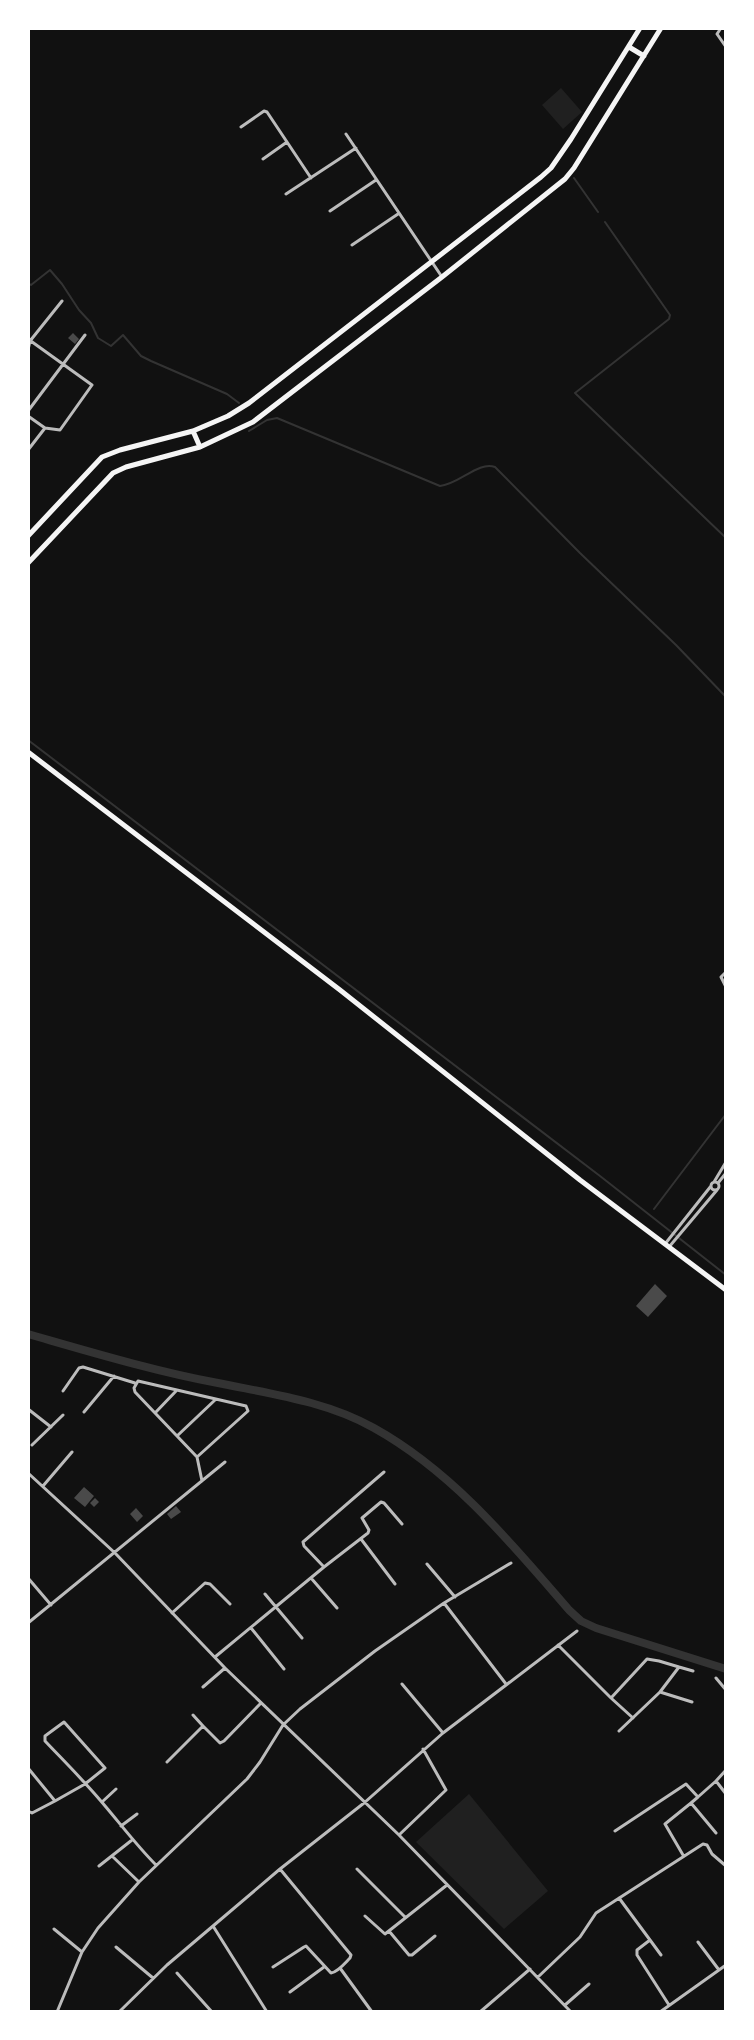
<svg xmlns="http://www.w3.org/2000/svg" width="754" height="2040" font-family="Arial,sans-serif">
<style>
.green{fill:#202020}
.lines{fill:none;stroke-linecap:round;stroke-linejoin:round}
.stream{stroke:#333;stroke-width:2}
.canal{stroke:#333;stroke-width:8}
.building{fill:#4a4a4a}
.minor{stroke:#bcbcbc;stroke-width:3}
.primary{stroke:#f5f5f5;stroke-width:5}
</style>
<rect width="100%" height="100%" fill="#111"/>
<!-- green -->
<path class="green" d="M561,88L582,112L563,129L542,105Z
M469,1794L548,1891L504,1929L416,1842Z"/>
<g class="lines">
<!-- stream -->
<path class="stream" d="M574,178L598,212
M605,222L670,315L669,319L575,393L726,538
M28,283L31,285L50,270L62,284L79,310L91,323L98,338L111,346L123,335L141,356L151,361L227,394L239,403
M249,431L267,420L277,418L440,486C460,484 478,461 495,467L580,553L676,645L726,697
M28,740L600,1176L726,1275
M654,1209L726,1114"/>
<!-- canal -->
<path class="canal" d="M28,1334C91,1352 154,1371 218,1383C271,1394 326,1401 374,1428C453,1472 511,1543 569,1610L581,1621L596,1628L726,1669"/>
</g>
<!-- building -->
<path class="building" d="M73,333L79,339L75,344L68,338Z
M655,1284L667,1296L648,1317L636,1306Z
M84,1487L94,1496L85,1507L74,1498Z
M95,1498L99,1502L94,1507L90,1503Z
M176,1506L181,1512L171,1519L167,1514Z
M136,1508L143,1516L137,1522L130,1514Z"/>
<g class="lines">
<!-- minor -->
<path class="minor" d="M721,28L717,34L726,47
M241,127L264,111L267,112L311,178
M346,134L442,277
M263,159L287,142
M286,194L356,148
M330,211L376,180
M352,245L398,214
M28,339L92,385L60,430L45,428L28,416
M28,350L30,341L62,301
M28,411L85,335
M28,450L45,428
M726,972L721,977L726,987
M711 1186a4 4 0 1 1 8 0a4 4 0 1 1-8 0Z
M714,1182L726,1162
M718,1183L726,1173
M665,1244L711,1186
M669,1247L717,1190
M138,1381L246,1406L248,1411L197,1457L135,1392L134,1388Z
M63,1391L79,1368L83,1367L135,1383
M28,1409L51,1427
M84,1412L114,1376
M155,1413L177,1390
M177,1436L215,1400
M32,1445L63,1415
M197,1457L202,1481
M28,1473L115,1553L225,1668L399,1835L571,2012
M43,1486L72,1452
M361,1539L395,1584
M427,1564L455,1597
M324,1567L304,1546L303,1542L384,1472
M28,1578L51,1605
M311,1578L337,1608
M265,1594L302,1638
M444,1603L506,1684
M172,1613L205,1583L210,1584L230,1604
M28,1623L225,1462
M251,1628L284,1669
M558,1645L611,1698L633,1718
M215,1657L324,1567L368,1533L369,1530L362,1518L381,1502L384,1503L402,1524
M716,1678L726,1690
M402,1684L443,1733
M203,1687L225,1668
M660,1692L679,1667L693,1671
M611,1698L647,1659L659,1661L679,1667
M193,1715L203,1726
M619,1731L660,1692L692,1702
M167,1762L203,1726L220,1743L224,1741L261,1703
M28,1768L55,1801L85,1784L105,1768L64,1722L45,1736V1741C64,1761 83,1780 100,1800C119,1822 136,1845 156,1865
M726,1770L716,1781L726,1794
M698,1797L716,1781
M102,1802L116,1789
M28,1811L32,1813L55,1801
M121,1826L137,1814
M615,1831L686,1784L698,1797L691,1803L716,1833
M399,1835L446,1790L423,1749
M683,1855L665,1824L691,1803
M112,1856L139,1882
M99,1866L132,1840
M357,1869L405,1917
M619,1898L650,1940L637,1950V1955L669,2005
M365,1916L385,1934L447,1885
M54,1929L82,1952
M389,1931L409,1955H412L435,1936
M650,1940L661,1955
M698,1942L719,1970
M116,1947L153,1978
M273,1967L304,1947L306,1946L331,1973C338,1972 345,1963 350,1958L351,1955L280,1869
M340,1968L372,2012
M177,1973L212,2012
M538,1977L580,1937L596,1913L703,1844L707,1845L712,1854L726,1866
M290,1992L324,1967
M565,2005L589,1984
M57,2012L82,1952L98,1928L139,1882L247,1779L260,1762L283,1725L300,1709L375,1651L444,1603L511,1563
M119,2012L167,1965L213,1926
M267,2012L213,1926L280,1869L364,1803L443,1733L577,1631
M480,2012L530,1969
M660,2012L726,1965"/>
<!-- primary -->
<path class="primary" d="M629,47L644,56
M193,431L200,447
M28,536L102,457L120,450L193,431L228,416L249,403L541,177L551,168L571,139L640,28
M28,563L113,473L126,467L200,447L253,422L442,277L565,179L574,168L661,28
M28,752L340,990L580,1180L726,1290"/>
</g>
<!-- border -->
<rect width="754" height="2040" fill="none" stroke="#ffffff" stroke-width="60"/>
</svg>
